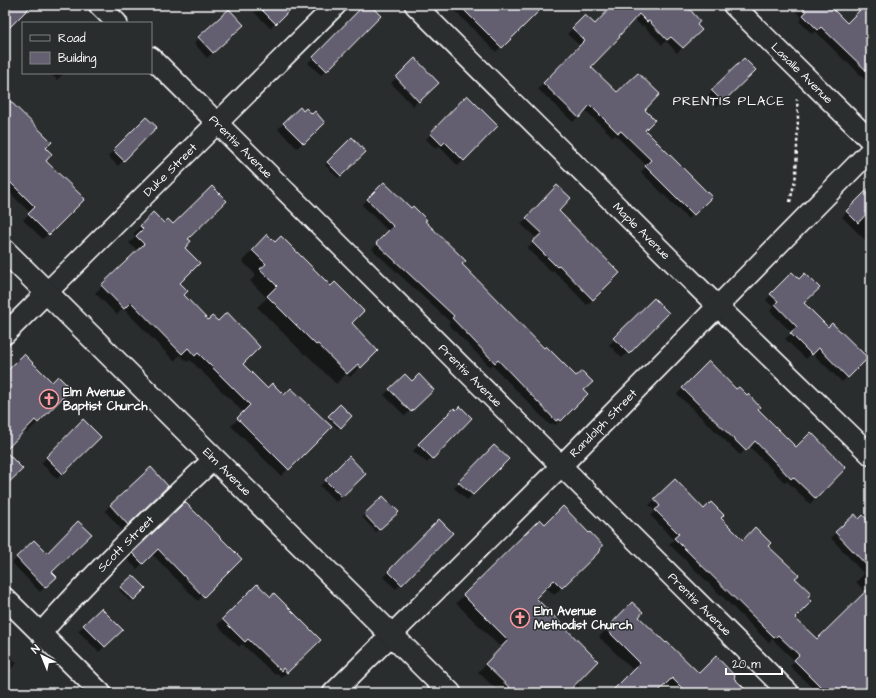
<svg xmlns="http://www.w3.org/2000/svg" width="876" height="698" font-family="'Architects Daughter',sans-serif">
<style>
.shadow{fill:#0007}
.building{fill:#645f71;stroke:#fff}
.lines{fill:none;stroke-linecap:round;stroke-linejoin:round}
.street-casing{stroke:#fff;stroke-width:23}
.secondary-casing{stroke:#fff;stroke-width:25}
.path{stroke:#fff;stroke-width:2.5;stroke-dasharray:3 3;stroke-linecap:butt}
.street{stroke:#2a2d2e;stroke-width:20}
.secondary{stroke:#2a2d2e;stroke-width:22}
.labels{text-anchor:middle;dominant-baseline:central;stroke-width:3;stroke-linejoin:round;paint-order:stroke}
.street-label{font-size:12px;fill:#fff;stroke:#2a2d2e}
.poi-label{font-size:12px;font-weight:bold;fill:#fff;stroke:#2a2d2e;text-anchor:start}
.neighbourhood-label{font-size:13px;letter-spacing:1px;fill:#fff;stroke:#2a2d2e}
</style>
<rect width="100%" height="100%" fill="#2a2d2e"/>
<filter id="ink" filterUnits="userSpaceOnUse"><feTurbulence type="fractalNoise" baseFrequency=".025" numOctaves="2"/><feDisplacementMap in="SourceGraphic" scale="8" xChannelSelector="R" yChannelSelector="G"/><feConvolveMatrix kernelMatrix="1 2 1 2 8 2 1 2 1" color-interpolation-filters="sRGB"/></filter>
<g filter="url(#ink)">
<!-- shadow -->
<path class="shadow" d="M261,5H292L270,28L254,12Z
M365,5H368L380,16L321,75L308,63Z
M449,5H539L541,8L496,52Z
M626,5H684L695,25L700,30L677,53L666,41L662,45L643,25L642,27L634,19L589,67L617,94L643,110V130L711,197L688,219L641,172L647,166L615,135L613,137L585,110L573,122L538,89L580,46L567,34L585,16L595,25Z
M790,5H827L847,25L867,5H871V86L848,62L847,63L815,31L812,34L799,21L802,18Z
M237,30L207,58L194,43L199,38Z
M744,59L754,70L717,107L707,96Z
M415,60L437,83L413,106L391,83Z
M50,73H64L57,80Z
M467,97L497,126L458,166L439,146L436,149L426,139Z
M5,98L45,148L44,161L83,199L43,239L23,220L30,213L5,188Z
M300,108L303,112L324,123L297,148L278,129Z
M146,118L156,127L118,166L108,156Z
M352,138L365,152L338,178L325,165Z
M384,183L424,221L461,264L587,394L555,425L553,423L550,425L492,365L490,367L448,324L450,322L372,249L389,232L362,205Z
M557,186L558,211L619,273L587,305L553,270L551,272L527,248L537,239L521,224Z
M868,190L871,193V246L842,217Z
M153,214L164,224L187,239L183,248L178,283L182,295L241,364L267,390L284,396L331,427L281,476L231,426L244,413L190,360L187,362L180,355L174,361L123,308L117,315L95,293L138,251L129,243L136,237L133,234Z
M267,236L366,361L350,377L346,374L336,384L306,354L305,355L257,307L267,298L250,281L256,275L242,261Z
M792,273L803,303L828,329L866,358L842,382L812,353L806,359L785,339L792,333L770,311L773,307L766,300Z
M654,300L667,313L622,358L609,345Z
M709,363L796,448L845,468L810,504L787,481L785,483L749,446L740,455L677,394Z
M5,374L52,383L70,389L27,433L24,430L5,450Z
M405,375L412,382L432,390L405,416L384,395Z
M340,406L351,416L338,429L327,419Z
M454,410L471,418L427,463L413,451Z
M83,421L99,437L57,479L41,463Z
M494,447L507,459L467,500L454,488Z
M349,458L365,474L336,502L320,486Z
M675,481L704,510L720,518L743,541L767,546L794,578L793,618L817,640L871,615V693H817L790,666L795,661L772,639L769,643L669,544L674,540L651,516L655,511L649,505Z
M167,486L122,530L105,511L110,505Z
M383,497L397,512L376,532L362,517Z
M185,503L240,559L198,601L152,554L137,569L127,559Z
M540,520L545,525L599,550L554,595L546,587L534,598L576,683L587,693H500L478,672L501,648L456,603Z
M439,521L451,533L396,589L383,577Z
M871,525V597L856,582L864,574L831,538L836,533Z
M91,534L51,572L55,577L40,592L12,563L34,541L47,555Z
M133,576L144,588L131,602L119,590Z
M257,585L320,640L281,678L277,673L275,675L242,644L239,647L217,625Z
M632,603L637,617L699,675L732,678L747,693H611L634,671L599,637Z
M101,609L122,630L99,652L78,631Z
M5,651L17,663L5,675Z"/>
<!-- building -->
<path class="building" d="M5,5H32L5,32Z
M257,5H295L276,24Z
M364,5H370L381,16L327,71L313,57Z
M459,5H545L502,48Z
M613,5H686L700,21L697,25L702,30L683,48L671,37L667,40L649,21L647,22L639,14L619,36L620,37L591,67L617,92L638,73L660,94L645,110L655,120L645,130L712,197L694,215L645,166L651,160L621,131L618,133L590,105L579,118L543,83L585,40L572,28L585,15L595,24Z
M800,5H829L847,23L865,5H871V75L821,27L818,30L803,15L806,12Z
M229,9L244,25L213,53L198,37Z
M415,58L439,83L419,102L396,77Z
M744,58L756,70L723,102L711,90Z
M467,95L498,126L464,161L445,142L442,145L430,133Z
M5,96L52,142L46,148L52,154L46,161L85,199L49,235L28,214L35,207L5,177Z
M300,107L303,111L306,108L312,114L315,111L325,123L304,144L283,123Z
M146,117L157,127L124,161L113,150Z
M352,137L366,152L341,176L327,162Z
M384,182L411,208L413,206L427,220L425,221L466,261L462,264L544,348L546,346L576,376L582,371L593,382L584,390L588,394L561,421L559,419L556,421L498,360L495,363L452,318L454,316L376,243L393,226L367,199Z
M557,185L571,198L559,211L620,273L593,300L559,265L557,267L532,242L542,233L526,218Z
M212,186L227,201L188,239L191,241L185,248L200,263L180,283L188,291L184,295L208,320L212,316L218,321L227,312L260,347L243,364L267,388L272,383L284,395L291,388L332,427L289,470L237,418L250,405L198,353L195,356L188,348L182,354L131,302L124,309L101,285L144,244L136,236L143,229L140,226L153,212L164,223L168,219L173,224Z
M871,186V209L858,223L846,211Z
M267,234L275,242L281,236L331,286L335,282L364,311L352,323L378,351L361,368L358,364L347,374L318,344L316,345L267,296L277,286L260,269L266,264L252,250Z
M792,272L799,279L805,273L820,288L804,303L828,327L832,323L868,358L848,378L819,348L812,355L790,333L797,327L775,304L778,301L770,294Z
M654,298L669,313L629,354L613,338Z
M24,354L52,382L58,376L71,389L38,423L35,420L5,451L23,469L5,486V373Z
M709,361L736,389L739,387L747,395L748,394L760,407L758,409L796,447L811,432L846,468L816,499L793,477L791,479L755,441L746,451L682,388Z
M405,374L412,381L419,374L434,390L411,412L389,389Z
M340,404L352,416L341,428L328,416Z
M460,406L472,418L433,459L418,444L454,408L456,410Z
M83,419L101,437L63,474L46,457Z
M494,445L509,459L473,495L458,482Z
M349,456L366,474L342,497L325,480Z
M151,467L168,486L128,525L110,505Z
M675,479L704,509L711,502L724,515L721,518L743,540L755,527L771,543L768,546L799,575L795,578L811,593L808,597L812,601L795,618L817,639L871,586V693H827L794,660L799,655L778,635L775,638L674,538L679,534L655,510L660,506L654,499Z
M383,496L399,512L379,530L364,514Z
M185,502L242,559L204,597L158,549L143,564L132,553Z
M563,506L589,533L590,532L603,546L599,549L601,550L562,588L554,580L536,598L598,661L567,693H515L485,664L508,640L463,595L540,519L545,524Z
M855,514L859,519L863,515L871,524V570L835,532Z
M439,519L453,533L402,585L388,571Z
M78,521L92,534L52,572L57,577L45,588L16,557L34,540L47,553Z
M133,575L146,588L134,600L120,587Z
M257,584L271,597L274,593L321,640L287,673L283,668L281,671L248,639L245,642L222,619Z
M632,602L643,612L639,617L666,643L667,642L699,673L716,656L735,676L734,678L749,693H687L672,678L657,693H610L640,663L606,629Z
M101,608L123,630L105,647L83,625Z"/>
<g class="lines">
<!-- street casing -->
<g class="street-casing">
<g id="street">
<path d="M99,5L117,23"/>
<path id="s1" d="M415,5L701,290L871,455"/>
<path id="s2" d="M733,5L871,141"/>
<path id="s3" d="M151,57L789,693"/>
<path id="s4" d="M5,334L336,5"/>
<path d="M5,598L101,693"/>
<path id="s5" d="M41,633C95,571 154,515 214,459"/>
<path id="s6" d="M333,693L561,466L871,150"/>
</g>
</g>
<!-- secondary casing -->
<g class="secondary-casing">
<g id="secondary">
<path id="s7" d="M5,251L450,693"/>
</g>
</g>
<!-- path -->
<path class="path" d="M790,202L796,175L798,117L797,99"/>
<!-- street -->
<use href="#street" class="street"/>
<!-- secondary -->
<use href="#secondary" class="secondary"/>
</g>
</g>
<!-- icons -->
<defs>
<g id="church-ring" transform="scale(1)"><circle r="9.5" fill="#2a2d2e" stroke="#ff9aa2" stroke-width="1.5"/><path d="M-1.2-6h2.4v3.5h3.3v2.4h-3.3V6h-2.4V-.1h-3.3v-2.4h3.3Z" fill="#ff9aa2"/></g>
</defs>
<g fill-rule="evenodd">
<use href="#church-ring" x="49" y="399"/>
<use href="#church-ring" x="520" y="618"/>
</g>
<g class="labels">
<!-- street labels -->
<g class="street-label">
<text stroke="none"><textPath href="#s2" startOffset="97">Lasalle Avenue</textPath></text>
<text stroke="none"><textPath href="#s3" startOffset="127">Prentis Avenue</textPath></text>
<text stroke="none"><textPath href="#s4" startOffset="233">Duke Street</textPath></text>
<text stroke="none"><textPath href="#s1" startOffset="320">Maple Avenue</textPath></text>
<text stroke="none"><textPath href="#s3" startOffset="451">Prentis Avenue</textPath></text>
<text stroke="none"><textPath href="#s6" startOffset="382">Randolph Street</textPath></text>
<text stroke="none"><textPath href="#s7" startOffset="313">Elm Avenue</textPath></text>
<text stroke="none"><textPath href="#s5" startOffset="123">Scott Street</textPath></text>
<text stroke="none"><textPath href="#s3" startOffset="775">Prentis Avenue</textPath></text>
</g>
<!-- poi labels -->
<g class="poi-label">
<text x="63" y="392">Elm Avenue<tspan x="63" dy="14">Baptist Church</tspan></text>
<text x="534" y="611">Elm Avenue<tspan x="534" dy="14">Methodist Church</tspan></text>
</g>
<!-- neighbourhood labels -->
<g class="neighbourhood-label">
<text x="729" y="101">PRENTIS PLACE</text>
</g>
</g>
<!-- margin -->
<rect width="876" height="698" fill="none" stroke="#2a2d2e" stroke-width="20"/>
<rect x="10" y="10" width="856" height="678" fill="none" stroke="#fff" stroke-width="1.5" filter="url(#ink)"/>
<!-- legend -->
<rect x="22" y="22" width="130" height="52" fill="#2a2d2e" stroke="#7f8182"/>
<rect x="30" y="35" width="20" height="6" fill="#2a2d2e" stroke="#7f8182"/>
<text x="58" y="42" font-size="12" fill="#ffffff">Road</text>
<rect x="30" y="52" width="20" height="12" fill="#645f71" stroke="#7f8182"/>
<text x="58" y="62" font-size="12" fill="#ffffff">Building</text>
<!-- north arrow -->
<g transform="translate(42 656) rotate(317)" stroke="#2a2d2e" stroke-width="3" paint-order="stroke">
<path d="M0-3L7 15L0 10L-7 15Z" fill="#ffffff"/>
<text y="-6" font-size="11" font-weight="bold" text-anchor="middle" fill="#ffffff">N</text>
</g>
<!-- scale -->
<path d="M726 668v6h56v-6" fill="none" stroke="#ffffff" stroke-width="2"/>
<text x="732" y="668" font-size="12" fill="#ffffff" stroke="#2a2d2e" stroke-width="3" paint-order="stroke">20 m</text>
</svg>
